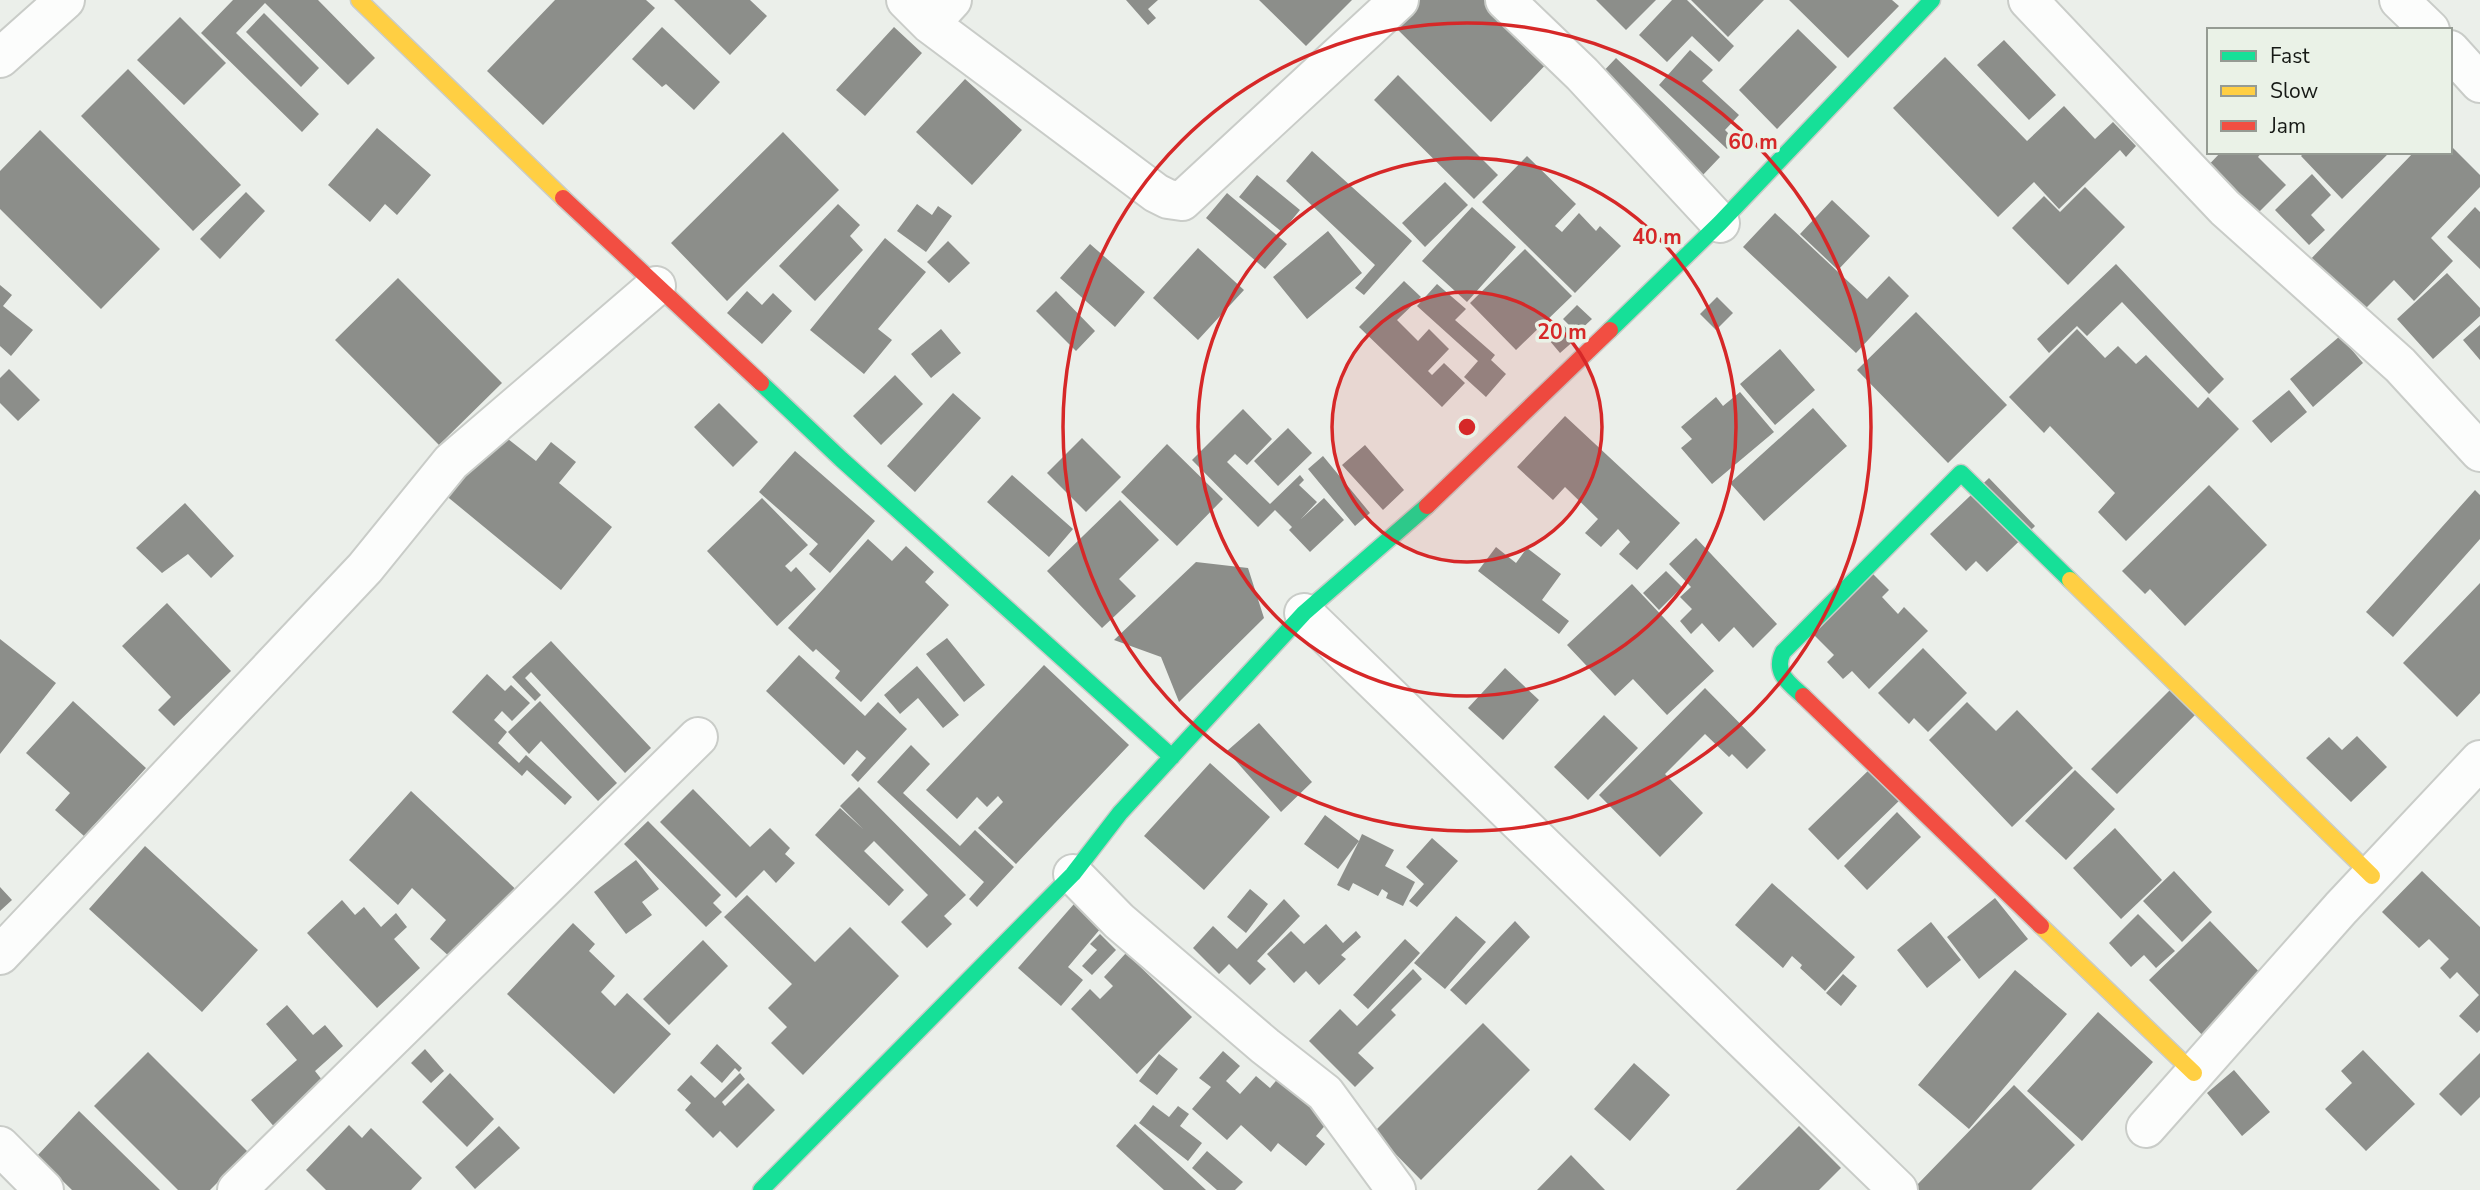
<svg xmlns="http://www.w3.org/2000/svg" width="2480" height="1190" font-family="'Nunito Sans',sans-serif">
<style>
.building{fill:#8c8e8a}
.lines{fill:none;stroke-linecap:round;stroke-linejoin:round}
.street-casing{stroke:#c9ccc8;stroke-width:42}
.fast-casing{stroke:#c9ccc8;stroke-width:19}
.slow-casing{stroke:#c9ccc8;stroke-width:19}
.jam-casing{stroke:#c9ccc8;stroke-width:19}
.street{stroke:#fcfdfc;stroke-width:38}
.fast{stroke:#16e098;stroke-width:16}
.slow{stroke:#ffcf43;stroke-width:16}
.jam{stroke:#f24e42;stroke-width:16}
.ring{fill:none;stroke:#d62828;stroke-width:3.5}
.centre{fill:#d62828;stroke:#eaf2e7;stroke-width:3.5}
.ring-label{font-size:21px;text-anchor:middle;font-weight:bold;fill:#d62828;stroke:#eaf2e7;stroke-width:7;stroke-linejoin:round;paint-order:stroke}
</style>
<rect width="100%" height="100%" fill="#ebefea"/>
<!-- building -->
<path class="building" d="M233,0H318L375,58L348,85L265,3L236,33L319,114L302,132L201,33Z
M555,0H646L655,8L543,125L487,71Z
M674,0H750L767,16L730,55Z
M1126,0H1158L1148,9L1156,18L1148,25Z
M1259,0H1352L1306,46Z
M1415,0H1494L1552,58L1491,122L1392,24Z
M1596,0H1656L1626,30Z
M1672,0H1687L1734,46L1719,62L1692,36L1667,62L1639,35Z
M1691,0H1764L1728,37Z
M1789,0H1892L1899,6L1848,58Z
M264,13L319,68L301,87L246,32Z
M180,17L226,63L184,105L137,60Z
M662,27L720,82L694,110L666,84L662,87L632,59Z
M894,27L922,53L865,116L836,90Z
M1798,29L1837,67L1777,129L1739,90Z
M2004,40L2056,95L2029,120L1977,65Z
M1690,50L1713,70L1702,81L1739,115L1725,130L1735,140L1727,149L1659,85Z
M1945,57L2027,141L2064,106L2095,139L2113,122L2136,146L2126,157L2120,150L2059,209L2034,182L1998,217L1893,108Z
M1616,58L1720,157L1702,176L1598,77Z
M128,69L241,185L193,231L81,116Z
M1398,75L1498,175L1474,199L1374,100Z
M965,79L1022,130L972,185L916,132Z
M377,128L431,175L397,215L385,204L370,222L328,185Z
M40,130L160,249L101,309L0,209V171Z
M783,132L839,190L727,301L671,243Z
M2450,145L2480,175V187L2431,238L2453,261L2414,301L2394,280L2359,315L2307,263L2414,152H2450Z
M1312,151L1412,241L1364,295L1355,288L1375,265L1286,181Z
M2221,152H2262L2258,157L2286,185L2250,221L2201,173Z
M2305,152H2390L2342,199L2301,156Z
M1527,156L1576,204L1555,226L1562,232L1579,213L1596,231L1600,226L1621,246L1575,293L1482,202Z
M2312,174L2331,195L2311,215L2325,230L2309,245L2275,210Z
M1257,175L1300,210L1282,232L1239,197Z
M1445,182L1468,205L1425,247L1402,223Z
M2085,187L2125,227L2068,285L2012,228L2044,196L2060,212Z
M246,192L265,211L220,259L200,239Z
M1227,193L1287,244L1265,269L1206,218Z
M1832,200L1870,236L1838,270L1800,234Z
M838,204L860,225L850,236L863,250L815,301L779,266Z
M917,204L932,215L938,206L952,216L926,252L897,231Z
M1472,207L1516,247L1467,302L1422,261Z
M2475,207L2480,212V269L2447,237Z
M1775,213L1867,299L1889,276L1909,296L1856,353L1743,247Z
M1328,231L1362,273L1307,319L1273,277Z
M885,238L926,272L878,329L892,340L864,374L810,330Z
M948,241L970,263L949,283L927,262Z
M1090,244L1145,292L1115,327L1060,278Z
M1198,248L1244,290L1198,340L1153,298Z
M1525,249L1572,296L1516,350L1470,303Z
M2116,264L2224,379L2209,394L2122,302L2087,336L2077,326L2049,353L2037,339Z
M2447,273L2480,308V316L2433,359L2397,319Z
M398,278L502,383L439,445L335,340Z
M1404,281L1421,297L1397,320L1418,341L1429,329L1449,349L1428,371L1432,375L1444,363L1465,383L1442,407L1359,327Z
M1437,284L1466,309L1455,320L1495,355L1491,360L1506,374L1486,397L1464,377L1478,361L1417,306Z
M0,285L12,295L3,306L33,330L11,356L0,346Z
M747,291L762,305L773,293L792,311L762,344L727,313Z
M1056,291L1095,331L1076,351L1036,311Z
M1717,297L1733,313L1716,330L1700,314Z
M1577,305L1592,319L1577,333L1563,319Z
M1916,312L2007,405L1948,463L1857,370Z
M1560,321L1576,339L1560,353L1544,334Z
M2480,325V360L2463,340Z
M941,329L961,353L931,378L911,354Z
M2077,329L2105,358L2118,346L2136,364L2146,355L2198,408L2208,397L2239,429L2126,541L2098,512L2115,493L2050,426L2044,433L2009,397Z
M2340,336L2363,363L2313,407L2290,379Z
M1780,349L1815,390L1775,425L1740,384Z
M9,369L40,400L18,421L0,403V378Z
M895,375L923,404L881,445L853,416Z
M2289,390L2307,412L2271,443L2252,421Z
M1740,392L1774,432L1712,484L1681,448L1692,439L1681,427L1716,397L1723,406Z
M953,393L981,418L915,492L887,466Z
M719,403L758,442L733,467L694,427Z
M1813,408L1847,446L1764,521L1730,483Z
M1243,409L1272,439L1247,465L1235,454L1227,462L1270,504L1300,475L1304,480L1299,485L1317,502L1301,519L1324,498L1344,520L1310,552L1289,530L1292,527L1275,510L1258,527L1192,460Z
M1565,416L1680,523L1637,570L1619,554L1630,542L1618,529L1601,547L1585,533L1598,519L1565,487L1553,500L1517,467Z
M1288,428L1312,453L1278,486L1254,461Z
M498,431L536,461L551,442L576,462L559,483L612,527L561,590L444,494Z
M1082,438L1121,477L1086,512L1047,473Z
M1167,444L1223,499L1177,546L1121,492Z
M1365,445L1404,490L1383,510L1342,465Z
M795,451L875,521L830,573L809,554L818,544L759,492Z
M1323,456L1370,513L1355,526L1308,469Z
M1012,475L1073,529L1049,557L987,502Z
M1989,478L2035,526L1987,572L1976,561L1966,571L1930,534Z
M2209,485L2267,545L2185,626L2150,589L2145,594L2122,571Z
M2475,490L2480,495V539L2393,637L2366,612Z
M762,498L808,545L785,566L791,572L796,567L816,589L777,626L707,551Z
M1120,500L1159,540L1119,579L1136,596L1102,628L1047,571Z
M185,503L234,556L211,578L188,554L162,573L136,548Z
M1696,538L1777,624L1753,648L1734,627L1719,642L1702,623L1691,634L1680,621L1692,609L1680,597L1691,587L1669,564Z
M868,539L892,561L906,546L934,572L925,582L949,605L861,702L835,678L840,671L816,649L813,652L788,628Z
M1496,547L1516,563L1527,548L1561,574L1542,600L1569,621L1559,634L1478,571Z
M1196,562L1248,568L1264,618L1179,702L1161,657L1114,640Z
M1666,571L1682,587L1659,610L1643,593Z
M1872,573L1889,590L1882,597L1898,614L1904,607L1928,631L1869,689L1852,671L1843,679L1827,662L1834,655L1811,632Z
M2480,583V693L2457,717L2403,663Z
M1632,584L1714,671L1667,715L1633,679L1615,696L1567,645Z
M167,603L231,671L174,726L158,710L171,697L122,646Z
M947,638L985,685L964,702L926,654Z
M0,639L56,683L0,754Z
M551,641L651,748L625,773L531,672L525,678L541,695L535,701L512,677Z
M1923,648L1967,693L1928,732L1914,718L1909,724L1878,693Z
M799,655L865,716L878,702L907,729L858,782L851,775L866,758L857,750L844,765L766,691Z
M1044,665L1129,745L1016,864L978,828L1003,802L998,796L987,807L977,797L957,819L926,790Z
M917,666L959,715L943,728L918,698L900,714L884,695Z
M1505,668L1539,700L1503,740L1468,708Z
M487,674L505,691L511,685L530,703L512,721L502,711L494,720L507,732L498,743L519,763L526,755L572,797L565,805L527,770L522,776L452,712Z
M1705,688L1766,750L1747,769L1732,754L1729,757L1705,734L1665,774L1703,813L1660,857L1599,795Z
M2170,690L2195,715L2117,794L2091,769Z
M73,701L146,768L84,836L55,810L70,793L26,753Z
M540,701L617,783L598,801L541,741L529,754L508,732Z
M1967,702L1996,731L2017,710L2073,768L2012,827L1929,740Z
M1604,715L1638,748L1588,800L1554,767Z
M1259,723L1312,782L1281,812L1227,751Z
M2357,736L2387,767L2351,802L2306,758L2329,737L2342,750Z
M911,745L930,764L903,793L960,846L975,830L1014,867L977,907L969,899L984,882L877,782Z
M1210,763L1270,817L1204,890L1144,836Z
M1872,767L1902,798L1838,860L1808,829Z
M2075,770L2115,809L2066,860L2025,821Z
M859,787L966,895L944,916L952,924L927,948L901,922L928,895L874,841L864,851L904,890L889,906L815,835L840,808L863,829L840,806Z
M693,789L750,847L770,828L790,848L785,854L795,863L776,883L764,870L736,898L660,822Z
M411,791L524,897L461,967L430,939L446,920L412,888L398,905L349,860Z
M1897,812L1921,837L1867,890L1844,866Z
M1325,815L1359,841L1362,834L1394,850L1385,866L1415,882L1403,906L1386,898L1388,893L1382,889L1378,896L1353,883L1349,891L1337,885L1359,841L1338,869L1304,844Z
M648,821L721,895L713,903L722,912L706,927L624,844Z
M2115,828L2162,880L2121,919L2073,868Z
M1432,838L1458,861L1417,907L1409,901L1424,884L1406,867Z
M145,846L258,950L202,1012L89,909Z
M636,860L659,889L642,902L652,915L626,934L594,892Z
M2174,871L2212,912L2182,942L2143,901Z
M2422,871L2480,927V1030L2477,1033L2459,1016L2479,995L2457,972L2450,979L2440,968L2449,959L2429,939L2419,948L2382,912Z
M1772,883L1855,957L1825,991L1800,968L1802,965L1792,956L1783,968L1735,925Z
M0,887L12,900L0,911Z
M1250,889L1268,904L1246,933L1227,917Z
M747,895L815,962L850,927L899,976L803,1075L771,1043L787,1027L768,1008L792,984L724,917Z
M1995,898L2028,939L1979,979L1947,937Z
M1284,899L1300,916L1257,961L1266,969L1250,985L1229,964L1219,974L1193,948L1213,926L1237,949Z
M342,900L355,915L364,907L381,927L396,913L407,927L394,939L420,968L377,1008L307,933Z
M1074,904L1101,928L1068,967L1083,980L1061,1006L1018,968Z
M2138,914L2175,951L2156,968L2144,955L2131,967L2109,943Z
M1456,916L1486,942L1445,989L1414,963Z
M1515,921L1530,937L1466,1005L1450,990Z
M2210,921L2269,982L2208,1041L2149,980Z
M1931,922L1961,960L1927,988L1897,950Z
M573,923L595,944L589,951L615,976L601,992L615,1006L627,993L671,1034L614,1094L507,994Z
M1326,924L1343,943L1356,931L1361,937L1341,955L1346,959L1319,985L1306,971L1294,983L1267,954L1291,931L1304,944Z
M1100,934L1116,950L1092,975L1082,966L1097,950L1090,944Z
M1405,939L1420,953L1368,1009L1353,995Z
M703,940L728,966L669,1025L643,999Z
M1126,953L1192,1017L1137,1074L1071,1009L1090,989L1100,999L1113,986L1104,977Z
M1413,969L1422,979L1391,1010L1396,1015L1358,1053L1374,1068L1355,1087L1309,1041L1340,1009L1357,1026Z
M2015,970L2067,1014L1969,1129L1918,1085Z
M1843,974L1857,986L1841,1006L1826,993Z
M287,1005L313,1035L325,1025L343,1046L315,1071L327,1086L277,1130L251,1100L297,1060L266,1024Z
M2098,1012L2153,1062L2082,1141L2027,1091Z
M1483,1023L1530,1070L1421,1180L1374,1132Z
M717,1044L742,1068L739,1072L735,1068L722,1083L700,1063Z
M425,1049L444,1071L431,1083L411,1063Z
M2363,1050L2415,1104L2366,1151L2325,1109L2352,1083L2341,1071Z
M1223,1051L1240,1066L1226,1081L1240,1094L1256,1076L1270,1088L1285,1070L1335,1114L1316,1136L1325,1144L1306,1166L1278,1143L1271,1152L1241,1125L1227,1140L1192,1109L1211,1087L1199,1078Z
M148,1052L248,1152L210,1190H178L94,1106Z
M2480,1053V1097L2461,1116L2439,1094Z
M1159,1054L1178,1069L1157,1095L1139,1081Z
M1634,1063L1670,1095L1630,1141L1594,1109Z
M2234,1070L2270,1112L2242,1136L2207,1093Z
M450,1073L494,1119L467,1147L422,1102Z
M740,1073L745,1079L722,1102L725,1106L748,1083L775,1110L737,1148L720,1131L713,1138L685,1110L691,1103L677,1090L691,1075L715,1098Z
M2014,1085L2075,1145L2031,1190H1919L1915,1187Z
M1153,1105L1169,1117L1178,1106L1189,1114L1180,1126L1202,1143L1188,1161L1139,1123Z
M79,1111L160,1190H72L37,1156Z
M1135,1124L1206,1190H1164L1116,1146Z
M349,1125L362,1138L371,1128L422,1178L411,1190H326L306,1170Z
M499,1126L520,1148L475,1189L455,1167Z
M1799,1126L1841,1168L1819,1190H1736Z
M1207,1151L1243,1182L1235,1190H1217L1192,1168Z
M1571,1155L1605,1190H1537Z"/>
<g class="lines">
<!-- street casing -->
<g class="street-casing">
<path id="street" d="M906,0L930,24L1156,193L1168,199L1182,201L1399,0
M1505,0L1582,74L1720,223
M2028,0L2225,208L2400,365L2480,452
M2399,0L2430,30
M930,24L952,0
M2450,50L2480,83
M0,58L65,0
M1304,613L1898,1190
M1073,874L1119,921L1265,1046L1325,1093L1396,1190
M0,955L365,568L451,462L656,286
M2146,1128L2341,908L2480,760
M0,1146L44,1190
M237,1190L698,737"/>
</g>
<!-- fast casing -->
<g class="fast-casing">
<path id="fast" d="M1610,330L1720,223L1932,0
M761,383L841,459L1172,757
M1803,696C1789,683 1773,673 1783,652L1961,473L2070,580
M761,1190L1073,874L1120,813L1304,613L1427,506"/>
</g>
<!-- slow casing -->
<g class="slow-casing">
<path id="slow" d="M359,0L563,198
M2070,580L2372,876
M2041,926L2194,1073"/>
</g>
<!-- jam casing -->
<g class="jam-casing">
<path id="jam" d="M563,198L761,383
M1427,506L1610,330
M1803,696L2041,926"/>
</g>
<!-- street -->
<use href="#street" class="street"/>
<!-- fast -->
<use href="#fast" class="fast"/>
<!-- slow -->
<use href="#slow" class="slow"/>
<!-- jam -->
<use href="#jam" class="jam"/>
</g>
<!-- distance rings -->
<circle cx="1467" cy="427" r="135" fill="#d62828" fill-opacity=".12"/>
<g class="ring">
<circle cx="1467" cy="427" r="135"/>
<circle cx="1467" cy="427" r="269"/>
<circle cx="1467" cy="427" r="404"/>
</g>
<circle cx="1467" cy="427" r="10" class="centre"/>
<g class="ring-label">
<text x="1753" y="149">60 m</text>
<text x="1657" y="244">40 m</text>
<text x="1562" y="339">20 m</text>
</g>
<!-- legend -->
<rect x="2207" y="28" width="245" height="126" fill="#eaf2e7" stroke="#959b93" stroke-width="2"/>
<rect x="2221" y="51" width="35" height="10" fill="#16e098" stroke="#959b93" stroke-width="2"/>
<text x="2270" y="63" font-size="21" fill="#161915">Fast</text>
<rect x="2221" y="86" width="35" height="10" fill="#ffcf43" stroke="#959b93" stroke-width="2"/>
<text x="2270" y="98" font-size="21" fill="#161915">Slow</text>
<rect x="2221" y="121" width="35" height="10" fill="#f24e42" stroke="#959b93" stroke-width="2"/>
<text x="2270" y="133" font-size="21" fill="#161915">Jam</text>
</svg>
